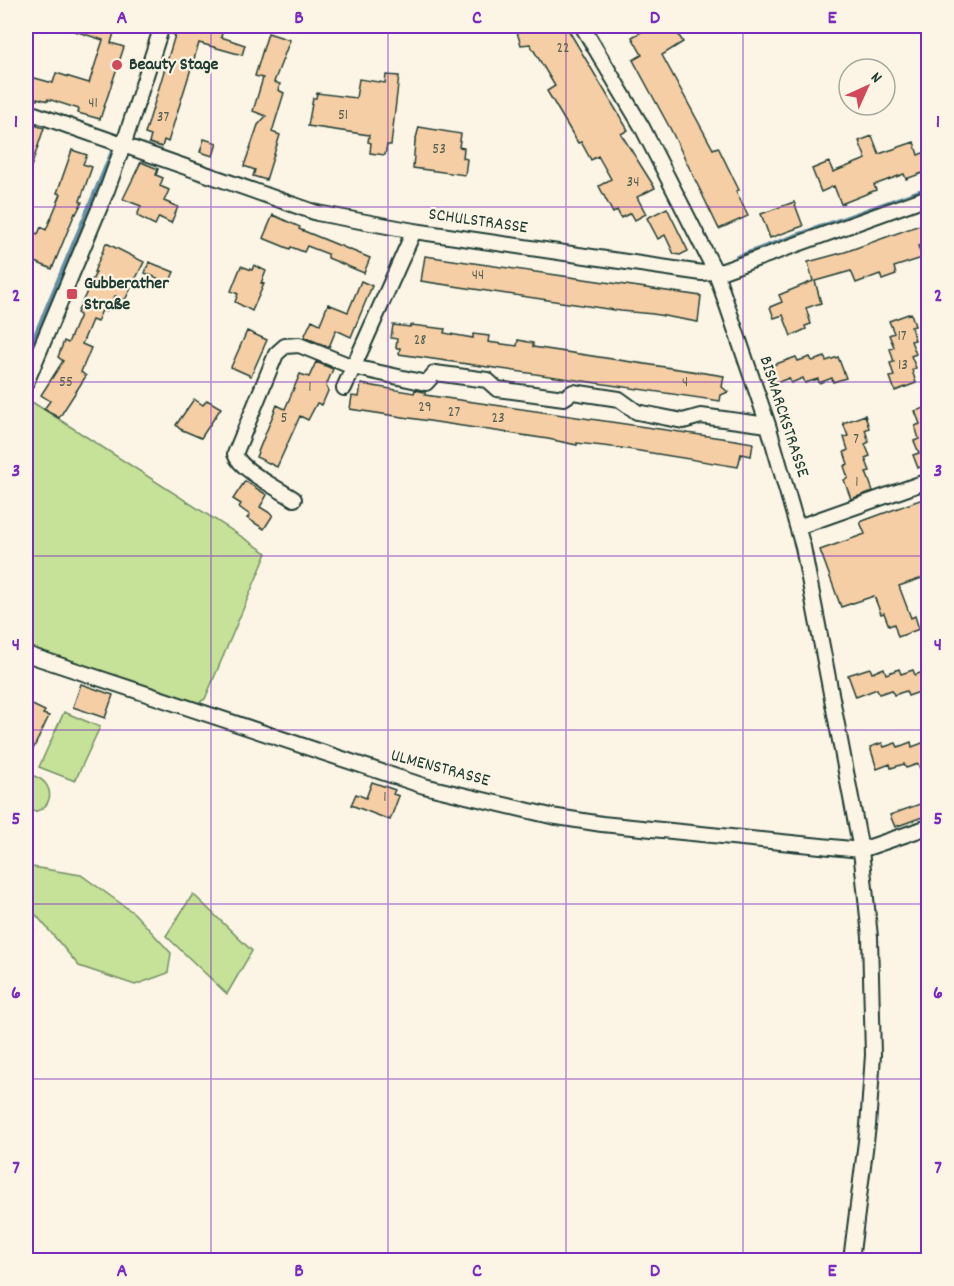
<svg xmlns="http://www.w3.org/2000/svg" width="954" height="1286" font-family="Dekko,sans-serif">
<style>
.green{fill:#c6e198;stroke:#728f66;stroke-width:1.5}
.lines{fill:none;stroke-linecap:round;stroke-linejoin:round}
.stream{stroke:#6690a6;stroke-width:4.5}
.building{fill:#f6cea5;stroke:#1f3d34;stroke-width:1.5}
.minor-casing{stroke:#1f3d34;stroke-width:18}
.minor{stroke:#fcf5e5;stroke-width:14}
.grid{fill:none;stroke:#7b2cbf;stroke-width:1.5;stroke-opacity:0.55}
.poi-dot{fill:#d1495b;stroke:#fcf5e5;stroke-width:2}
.labels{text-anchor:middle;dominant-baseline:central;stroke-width:4.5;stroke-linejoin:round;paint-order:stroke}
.number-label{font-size:15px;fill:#556150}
.poi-label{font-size:18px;font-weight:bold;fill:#1f3d34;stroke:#fcf5e5;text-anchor:start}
.street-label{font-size:18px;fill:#1f3d34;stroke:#fcf5e5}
.neatline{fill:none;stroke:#7b2cbf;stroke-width:2}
.grid-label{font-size:20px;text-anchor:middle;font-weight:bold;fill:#7b2cbf}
</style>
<rect width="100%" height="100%" fill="#fcf5e5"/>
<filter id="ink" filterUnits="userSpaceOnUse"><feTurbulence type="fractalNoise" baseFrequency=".0167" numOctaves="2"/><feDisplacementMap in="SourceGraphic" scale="12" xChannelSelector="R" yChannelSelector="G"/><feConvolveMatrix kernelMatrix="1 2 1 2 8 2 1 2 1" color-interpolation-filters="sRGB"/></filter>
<g filter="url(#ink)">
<!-- green -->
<path class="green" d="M29,400L267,553L205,699L195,705L26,649V408Z
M64,712L100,727L75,781L39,767Z
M34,776C59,784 52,816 26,811V777Z
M26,866L81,875L134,913L171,953L168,973L135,985L79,966L26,903Z
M193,894L252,951L227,994L166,936Z"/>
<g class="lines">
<!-- stream -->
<path class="stream" d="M737,257L928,188
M26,357L115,145L113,144"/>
</g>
<!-- building -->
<path class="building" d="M65,26H116L111,43L124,47L100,119L78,113L79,109L48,99V101L37,98V100L26,96L31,77L53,83L56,73L89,83L103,40L65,28Z
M171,26H224L221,37L245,45L242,55L199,43L168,142L164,140L162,147L149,143L151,136L145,134L175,35L169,33Z
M515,26H566L628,130L621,134L655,188L637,197L646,214L635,220L631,213L621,218L617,210L613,213L599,186L611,179L598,156L591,160L581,142L578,143L547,91L555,86L530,44L521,45Z
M652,26H673L683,42L662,55L713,149L718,147L739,190L736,191L748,216L719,229L671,130L633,60L642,55L632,37Z
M268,33L290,40L274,82L280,84L278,90L284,93L272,132L280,135L266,180L253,176L255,170L244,166L258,125L266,116L253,111L263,78L255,76Z
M386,75L399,76L391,145H387L385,155L370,153L371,143L368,142L369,135L308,126L313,98H316L317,93L356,98L359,79L385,83Z
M28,123L44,128L28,176H26V130Z
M419,127L461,134L459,147L464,148L463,158L467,159L465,175L413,168L415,142Z
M872,136L879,154L914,142L918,155L928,151V171L906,179L904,174L874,185L876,190L841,204L834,186L821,192L812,169L829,162L833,172L866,159L859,141Z
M204,139L217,143L213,156L200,152Z
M72,150L87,155L83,164L92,167L80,201L82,202L76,214L75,213L52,269L26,258V229L38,234L41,227L46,230L61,194L57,193Z
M141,162L158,169L156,175L163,178L160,186L169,190L164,201L178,207L171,223L159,217L155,225L137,216L141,206L123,199Z
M794,202L803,226L770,238L761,214Z
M667,208L688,251L680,255L674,254L665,235L658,239L647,218Z
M273,215L300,227L299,229L370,258L364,273L328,258V254L307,246L304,252L291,247L290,249L263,238Z
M928,222V243L918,246L922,258L894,267L896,275L882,280L880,274L856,283L851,271L815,281L821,303L806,308L811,324L805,326L806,329L791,336L783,315L774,318L770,307L782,302L779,295L813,281L808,262L845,252Z
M106,243L144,262L125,300L115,296L106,312L102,310L97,322L92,320L82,344L91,348L81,372L86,376L59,418L44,409L50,401L41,395L63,361L58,357L64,341L68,343L80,315L77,313L96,272H94Z
M425,256L701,296L698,322L653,314L621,311L421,281Z
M149,262L174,272L169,283L145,273Z
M254,265L266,271L261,283L264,284L252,311L235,302L238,294L231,291L241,266L252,270Z
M361,281L372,286L351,337L336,330L329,347L304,337L312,320L320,324L328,304L348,312Z
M911,313L915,326L911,327L915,340L911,341L916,354L911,356L916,368L912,370L916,383L895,391L890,377L894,376L890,363L894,362L890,349L894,347L889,335L894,333L889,321Z
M393,325L410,327L411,325L445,329L444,333L473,338V334L489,336L488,342L517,346L518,340L533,343V347L724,376L722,387L728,392L721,395L720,401L399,354L400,348H396L397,339L391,338Z
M247,331L267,340L251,376L231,367Z
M796,357L798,361L810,357L812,361L825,357L826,361L838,357L846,378L833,382L832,378L819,383L818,379L805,383L803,378L791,383L789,378L776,383L770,366Z
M316,362L333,369L326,386L328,391L322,405L317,403L308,420L300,416L277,467L256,457L277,405L285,409L300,374L309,377Z
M361,384L414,393L415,390L425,392V395L735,440L753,443L751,456L741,454L738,467L621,448L577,443V445L548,439L350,409L352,396L359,397Z
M194,399L203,405L207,400L221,408L201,438L180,429L176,425Z
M928,407V472H926L923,466L918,468L913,455L919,453L914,441L919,439L915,426L920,424L915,411Z
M865,415L869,428L865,430L869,442L865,444L870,456L865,458L870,471L866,472L873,491L851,499L844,480L848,478L844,466L848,464L844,452L848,450L844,437L848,436L843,423Z
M245,481L267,495L260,507L273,515L264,529L247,518L250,515L239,507L241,504L233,499Z
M928,497V576L899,586L911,618L915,616L919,629L898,637L894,624L889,626L884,613L881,614L874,596L841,607L820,550L865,534L860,522Z
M870,668L872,673L884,668L886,674L899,669L901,674L913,670L915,675L928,670V689L908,696L906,691L894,695L892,690L879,694L877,689L856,697L848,675Z
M81,684L113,695L105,718L73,707Z
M26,702L45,711L43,714L49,716L26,764Z
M911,742L912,747L925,742L928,751V788L918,764L906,768L904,764L891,768L890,764L877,769L870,747L882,743L884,747L896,743L898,747Z
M372,782L395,790L393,794L399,796L390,820L351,805L356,794L366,798Z
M928,801V815L895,827L890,815Z"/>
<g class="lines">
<!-- minor casing -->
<g class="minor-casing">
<path id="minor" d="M582,26L642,127L716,273L768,425L803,547L861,850L870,937L873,1055L868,1126L851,1260
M26,111L317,213L414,231L702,273L723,271L928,197
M26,383L107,190L123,146L162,26
M344,388L414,231
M294,499C279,489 240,470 235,454L276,354L285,346L299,345L353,367L426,383L435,373L487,380L497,389L564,398L573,392L619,399L637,412L683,421L701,416L768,425
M798,527L928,481
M26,654L424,786L551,816L602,824L861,850L928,827"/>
</g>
<!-- minor -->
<use href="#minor" class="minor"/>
</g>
</g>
<!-- grid -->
<path class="grid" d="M211,26V1260M388,26V1260M566,26V1260M743,26V1260M26,207H928M26,382H928M26,556H928M26,730H928M26,904H928M26,1079H928"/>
<!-- markers -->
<g class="poi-dot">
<circle cx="117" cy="65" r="6"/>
<rect x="66" y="288" width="12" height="12" rx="3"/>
</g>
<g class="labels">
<!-- number labels -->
<g class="number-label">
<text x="563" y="49">22</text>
<text x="93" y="104">41</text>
<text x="343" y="116">51</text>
<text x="163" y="118">37</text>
<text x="439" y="150">53</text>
<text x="633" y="183">34</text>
<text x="478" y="276">44</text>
<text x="902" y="337">17</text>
<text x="420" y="341">28</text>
<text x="903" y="366">13</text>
<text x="66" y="383">55</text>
<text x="685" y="383">4</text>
<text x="310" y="388">1</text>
<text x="425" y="408">29</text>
<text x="454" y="413">27</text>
<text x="284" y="419">5</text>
<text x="498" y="419">23</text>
<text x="856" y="440">7</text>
<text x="857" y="483">1</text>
<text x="385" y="798">1</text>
</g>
<!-- poi labels -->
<g class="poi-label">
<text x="129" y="65">Beauty Stage</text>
<text x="84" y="284">Gubberather<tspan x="84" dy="21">Straße</tspan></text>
</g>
<!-- street labels -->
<g class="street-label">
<text transform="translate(478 222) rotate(8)">SCHULSTRASSE</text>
<text transform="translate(783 417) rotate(72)">BISMARCKSTRASSE</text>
<text transform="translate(440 769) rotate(15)">ULMENSTRASSE</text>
</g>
</g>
<!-- margin -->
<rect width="954" height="1286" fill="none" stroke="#fcf5e5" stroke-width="66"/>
<!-- north arrow -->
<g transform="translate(867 87) rotate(45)"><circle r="28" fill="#fcf5e5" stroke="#a4ab9e" stroke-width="1.5"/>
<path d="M0-4.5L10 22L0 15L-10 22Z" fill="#d1495b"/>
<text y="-9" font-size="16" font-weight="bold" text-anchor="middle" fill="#1f3d34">N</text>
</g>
<rect x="33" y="33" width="888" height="1220" class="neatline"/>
<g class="grid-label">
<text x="122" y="23">A</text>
<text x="299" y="23">B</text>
<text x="477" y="23">C</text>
<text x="655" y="23">D</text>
<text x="832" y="23">E</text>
<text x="16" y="127">1</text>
<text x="938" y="127">1</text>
<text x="16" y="301">2</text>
<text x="938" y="301">2</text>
<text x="16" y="476">3</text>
<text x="938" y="476">3</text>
<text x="16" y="650">4</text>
<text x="938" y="650">4</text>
<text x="16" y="824">5</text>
<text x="938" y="824">5</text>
<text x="16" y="998">6</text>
<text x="938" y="998">6</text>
<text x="16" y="1173">7</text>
<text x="938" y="1173">7</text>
<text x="122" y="1276">A</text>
<text x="299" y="1276">B</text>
<text x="477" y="1276">C</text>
<text x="655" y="1276">D</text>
<text x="832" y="1276">E</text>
</g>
</svg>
